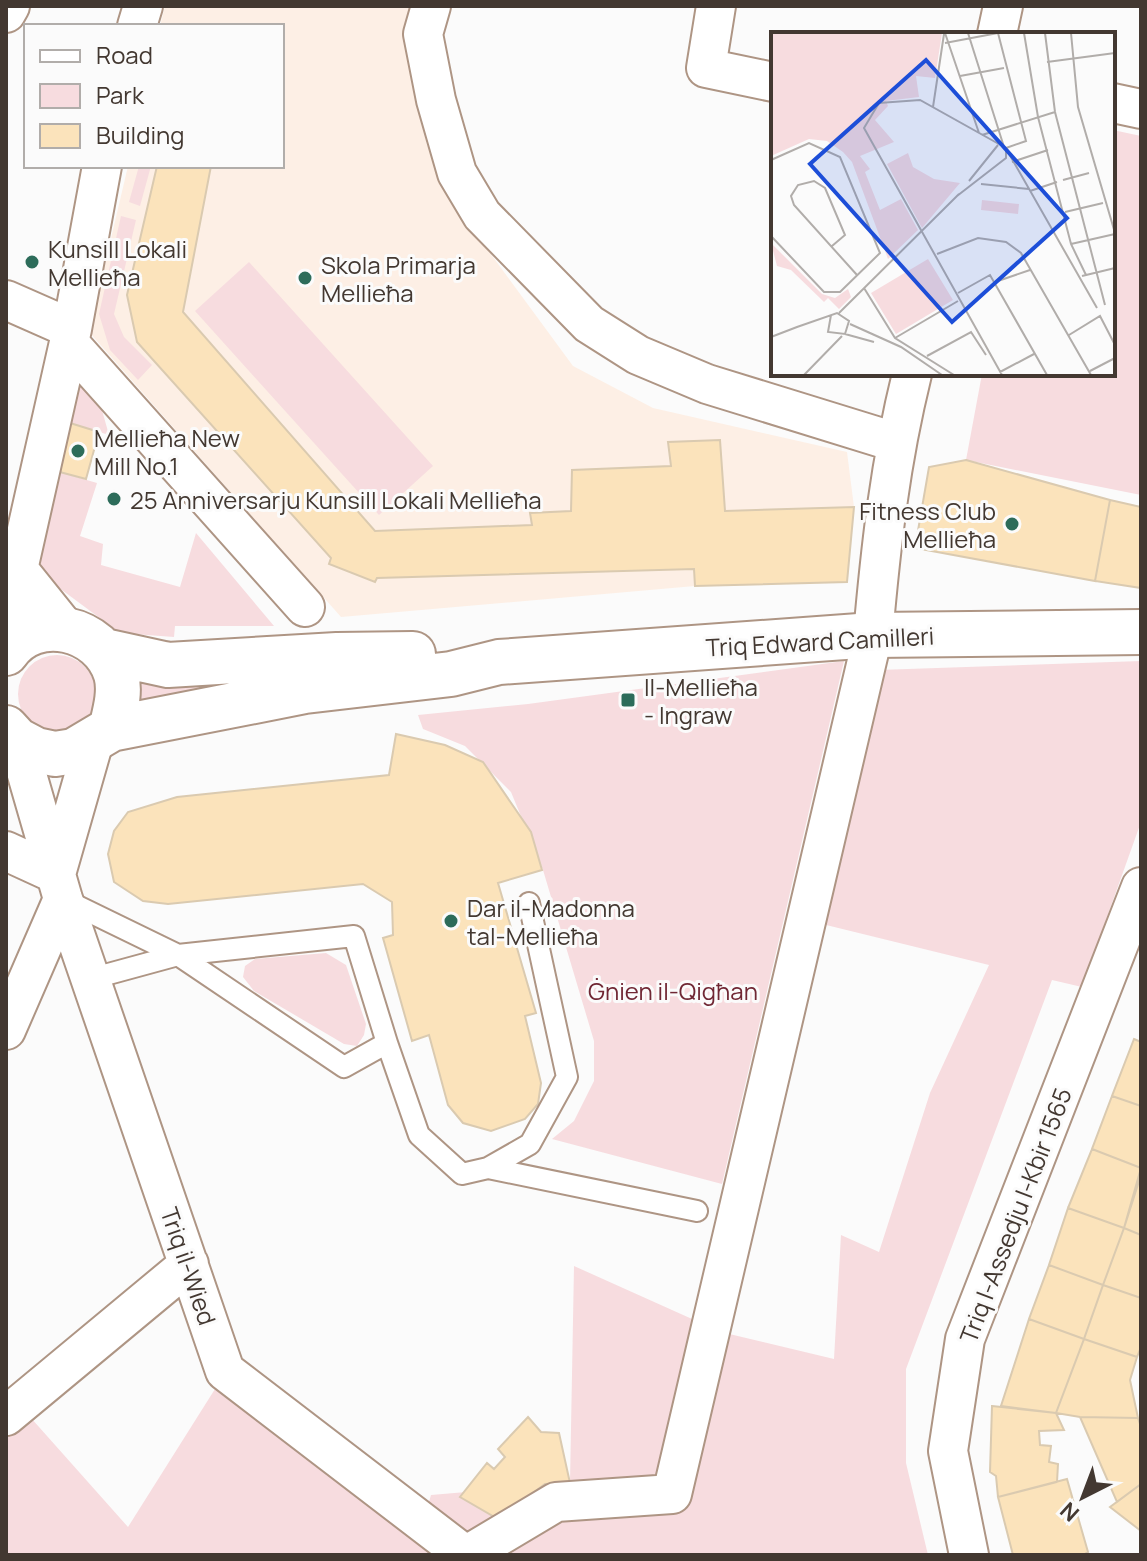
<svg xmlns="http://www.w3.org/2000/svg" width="1147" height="1561" font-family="Manrope,sans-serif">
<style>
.built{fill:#fdefe5}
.green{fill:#f7dcdf}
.building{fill:#fbe3bb;stroke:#dacab0;stroke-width:2}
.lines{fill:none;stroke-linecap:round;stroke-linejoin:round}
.lane-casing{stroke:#ae9584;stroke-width:24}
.street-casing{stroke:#ae9584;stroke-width:42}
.secondary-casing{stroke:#ae9584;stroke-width:48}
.lane{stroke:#fff;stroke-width:20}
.street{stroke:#fff;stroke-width:38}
.secondary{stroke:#fff;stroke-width:44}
.poi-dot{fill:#2d6c5a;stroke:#fbfbfb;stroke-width:3}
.labels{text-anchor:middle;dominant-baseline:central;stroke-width:6;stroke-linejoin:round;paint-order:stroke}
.poi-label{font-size:24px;fill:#433831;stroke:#fbfbfb;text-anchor:start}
.street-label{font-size:24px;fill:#433831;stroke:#fbfbfb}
.park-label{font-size:24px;fill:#702734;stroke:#fbfbfb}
.inset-road{fill:none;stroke:#b1adaa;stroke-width:2}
.view{fill:#1d4ed8;fill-opacity:0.15;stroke:#1d4ed8;stroke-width:4}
.inset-edge{fill:none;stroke:#433831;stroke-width:4}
</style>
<rect width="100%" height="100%" fill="#fbfbfb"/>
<!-- built -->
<path class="built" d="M165,6H418L414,84L427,145L468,223L573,366L653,408L847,452L854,507L847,582L695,586L341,617L89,332L128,166H282V26H160Z"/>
<!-- green -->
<path class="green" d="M1113,130L1141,136V495L966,460L982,374H1113Z
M139,166H151L140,206L129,202Z
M121,216L136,220L114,314L124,337L152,365L138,380L110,350L99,314Z
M249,262L433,466L379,515L195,311Z
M80,384L96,389L109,435L70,423Z
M56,471L97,483L80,536L103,544L101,565L180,587L196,533L274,626H175L174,637L120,633L43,576L33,555Z
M18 694a39 39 0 1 1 78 0a39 39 0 1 1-78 0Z
M844,661L722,1184L552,1139L574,1121L594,1081V1041L543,870L511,792L465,746L423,729L418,715L528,704Z
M1141,661V822L1082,987L1052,980L906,1369V1463L928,1555H6V1438L31,1418L128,1527L215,1389L418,1540L431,1495L570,1483L574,1266L721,1332L834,1359L841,1235L879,1252L930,1093L989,965L818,923L878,670Z
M430,666L140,707L138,679Z
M326,953L346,965L366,1024L364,1035L357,1046L344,1044L254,991L243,977L245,966L255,959Z"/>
<!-- building -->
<path class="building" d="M157,166H211L183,312L375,531L532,525L530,513L571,511L572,470L671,466L668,442L720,440L725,511L854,507L847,582L695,586L694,569L377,578L375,582L329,564L331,558L137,342L127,295Z
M70,423L99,432L86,479L56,471Z
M966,460L1110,500L1095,581L915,548L929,467Z
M1110,500L1141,507V588L1095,581Z
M396,734L445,745L483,762L531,832L542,870L498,883L536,1013L525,1016L541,1083L538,1104L525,1119L491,1131L463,1123L448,1105L429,1035L412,1041L383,938L393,935L392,902L363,884L168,904L143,901L114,882L108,854L114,831L128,812L177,797L389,775Z
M1134,1039L1141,1042V1106L1112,1096Z
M1112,1096L1141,1106V1168L1092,1149Z
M1092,1149L1141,1168L1124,1228L1068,1208Z
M1141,1175V1235L1124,1228Z
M1068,1208L1124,1228L1103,1285L1049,1265Z
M1124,1228L1141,1235V1298L1103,1285Z
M1049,1265L1103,1285L1084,1339L1029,1319Z
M1103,1285L1141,1298V1347L1137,1357L1084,1339Z
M1029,1319L1084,1339L1056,1413L1001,1406Z
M1084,1339L1137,1357L1130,1380L1138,1418L1080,1417L1056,1413Z
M992,1406L1056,1413L1064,1430L1039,1431L1040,1445L1051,1446L1049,1462L1058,1464L1057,1482L998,1497L996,1476L990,1472Z
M528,1417L541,1432L559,1433L570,1483L545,1484L498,1519L460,1497L487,1463L494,1469L505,1457L498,1449Z
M1080,1417L1138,1418L1141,1427V1484L1117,1502Z
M1067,1479L1088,1552L1083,1555H1013L998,1497Z
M1141,1484V1531L1110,1507Z"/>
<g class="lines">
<!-- lane casing -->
<g class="lane-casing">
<path id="lane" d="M63,899L178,955L344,1067L387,1043L354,936L178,955L90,979
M387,1043L419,1135L462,1174L488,1168L697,1211
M488,1168L530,1144L567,1077L529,903"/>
</g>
<!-- street casing -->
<g class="street-casing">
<path id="street" d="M431,6L423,34L436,100L457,173L482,215L589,324L638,355L707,384L895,442
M716,6L706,68L773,82
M6,13L10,6
M137,26L143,6
M997,34L1003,6
M1113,103L1141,109
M6,300L72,329
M69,343L305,607
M6,563L17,568L66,629
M6,623L72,329L102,166
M17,740L63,899L225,1371L465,1555
M6,851L56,874
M56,874L94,741
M6,1030L63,899
M6,1416L189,1264
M467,1555L556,1502L672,1494L873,635C881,545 890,463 912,374
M969,1555L948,1451L965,1339L1141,887"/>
</g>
<!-- secondary casing -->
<g class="secondary-casing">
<path id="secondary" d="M104,651L168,665L337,655L413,654
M6,653C35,611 102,627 116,674C121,692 115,712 111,729
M6,728L17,740L36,750L55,754L74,751L111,729L305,691L451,674L499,662L873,635L1141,632"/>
</g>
<!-- lane -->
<use href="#lane" class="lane"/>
<!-- street -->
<use href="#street" class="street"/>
<!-- secondary -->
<use href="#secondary" class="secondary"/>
</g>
<!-- markers -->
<g class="poi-dot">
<circle cx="32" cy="262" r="8"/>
<circle cx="305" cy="278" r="8"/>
<circle cx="78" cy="451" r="8"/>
<circle cx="114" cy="499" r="8"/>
<circle cx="1012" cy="524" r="8"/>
<rect x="620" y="692" width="16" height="16" rx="4"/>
<circle cx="451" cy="921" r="8"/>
</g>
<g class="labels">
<!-- poi labels -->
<g class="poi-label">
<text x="48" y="248">Kunsill Lokali<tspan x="48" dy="28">Mellieħa</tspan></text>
<text x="321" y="264">Skola Primarja<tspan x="321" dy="28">Mellieħa</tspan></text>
<text x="94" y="437">Mellieħa New<tspan x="94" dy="28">Mill No.1</tspan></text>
<text x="130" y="499">25 Anniversarju Kunsill Lokali Mellieħa</text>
<text x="996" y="510" text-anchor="end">Fitness Club<tspan x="996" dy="28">Mellieħa</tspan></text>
<text x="644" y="686">Il-Mellieħa<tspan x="644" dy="28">- Ingraw</tspan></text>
<text x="467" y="907">Dar il-Madonna<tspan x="467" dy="28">tal-Mellieħa</tspan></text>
</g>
<!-- street labels -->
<g class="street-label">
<text transform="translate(820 641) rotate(-3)">Triq Edward Camilleri</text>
<text transform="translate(1015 1215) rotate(-69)">Triq l-Assedju l-Kbir 1565</text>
<text transform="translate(189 1266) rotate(71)">Triq il-Wied</text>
</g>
<!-- park labels -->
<g class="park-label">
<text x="673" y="990">Ġnien il-Qigħan</text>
</g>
</g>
<!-- overview -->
<g transform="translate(771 32)">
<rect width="344" height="344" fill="#fbfbfb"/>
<path d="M0,1H171L164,46L145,44L148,65L115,69L117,74L104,88L123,110L89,124L99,137L94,140L109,178L130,167L147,198L117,227L81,130L72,120L56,109L38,107L0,124ZM137,121L142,135L163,147L189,151L151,196L116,132ZM211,168L248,172L247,182L210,178ZM0,211L51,262L64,266L77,257L80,265L68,277L57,266L53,270L20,238L6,234ZM157,227L182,268L125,302L100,261Z" fill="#f7dcdf"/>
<path class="inset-road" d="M174,1L208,101M197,1L233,115M227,1L255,109L235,116M253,1L267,85L300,212L315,243M274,1L284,80L334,273M300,1L307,75L344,201M174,11L227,1M276,30L344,21M189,44L233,36M162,75L173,2M211,103L284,80M237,120L326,276M0,128L38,111L69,125L109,221L69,260H53L0,204M241,130L277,118M292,148L318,141M198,149L227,113M210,152L258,157M259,159L286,150M186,164L235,126V116L149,68L108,71L93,96L231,343M294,180L332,171M300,212L344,202M61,214L74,203L54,156L43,149L27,153L20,164L23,173L86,243M166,222L207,206L235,210L250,221L320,343M311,244L344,236M224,250L259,238M93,256L124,306L183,343M187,261L219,243L276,343M68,281L188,162M79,292L130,315L171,343M74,302L103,310M298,303L329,284L344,313M0,305L26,295L66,281L78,289L74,302L57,300L60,283M124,306L187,269M156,324L200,300L215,323M319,339L344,326M229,340L263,322M33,343L71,304"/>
<path class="view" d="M155,28L296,186L181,290L39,132Z"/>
<rect width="344" height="344" class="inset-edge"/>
</g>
<!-- border -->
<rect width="1147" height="1561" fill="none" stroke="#433831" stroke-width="16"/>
<!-- legend -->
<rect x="24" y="24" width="260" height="144" fill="#fbfbfb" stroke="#b1adaa" stroke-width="2"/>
<rect x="40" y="50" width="40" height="12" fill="#ffffff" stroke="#b1adaa" stroke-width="2"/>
<text x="96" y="64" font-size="24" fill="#433831">Road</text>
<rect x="40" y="84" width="40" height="24" fill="#f7dcdf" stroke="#b1adaa" stroke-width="2"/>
<text x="96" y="104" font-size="24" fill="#433831">Park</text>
<rect x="40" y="124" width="40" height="24" fill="#fbe3bb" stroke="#b1adaa" stroke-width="2"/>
<text x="96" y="144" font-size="24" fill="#433831">Building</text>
<!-- north arrow -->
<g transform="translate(1083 1497) rotate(222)" stroke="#fbfbfb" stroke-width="6" paint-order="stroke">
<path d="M0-6L14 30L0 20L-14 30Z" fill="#433831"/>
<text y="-12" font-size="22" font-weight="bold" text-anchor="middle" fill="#433831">N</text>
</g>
</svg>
